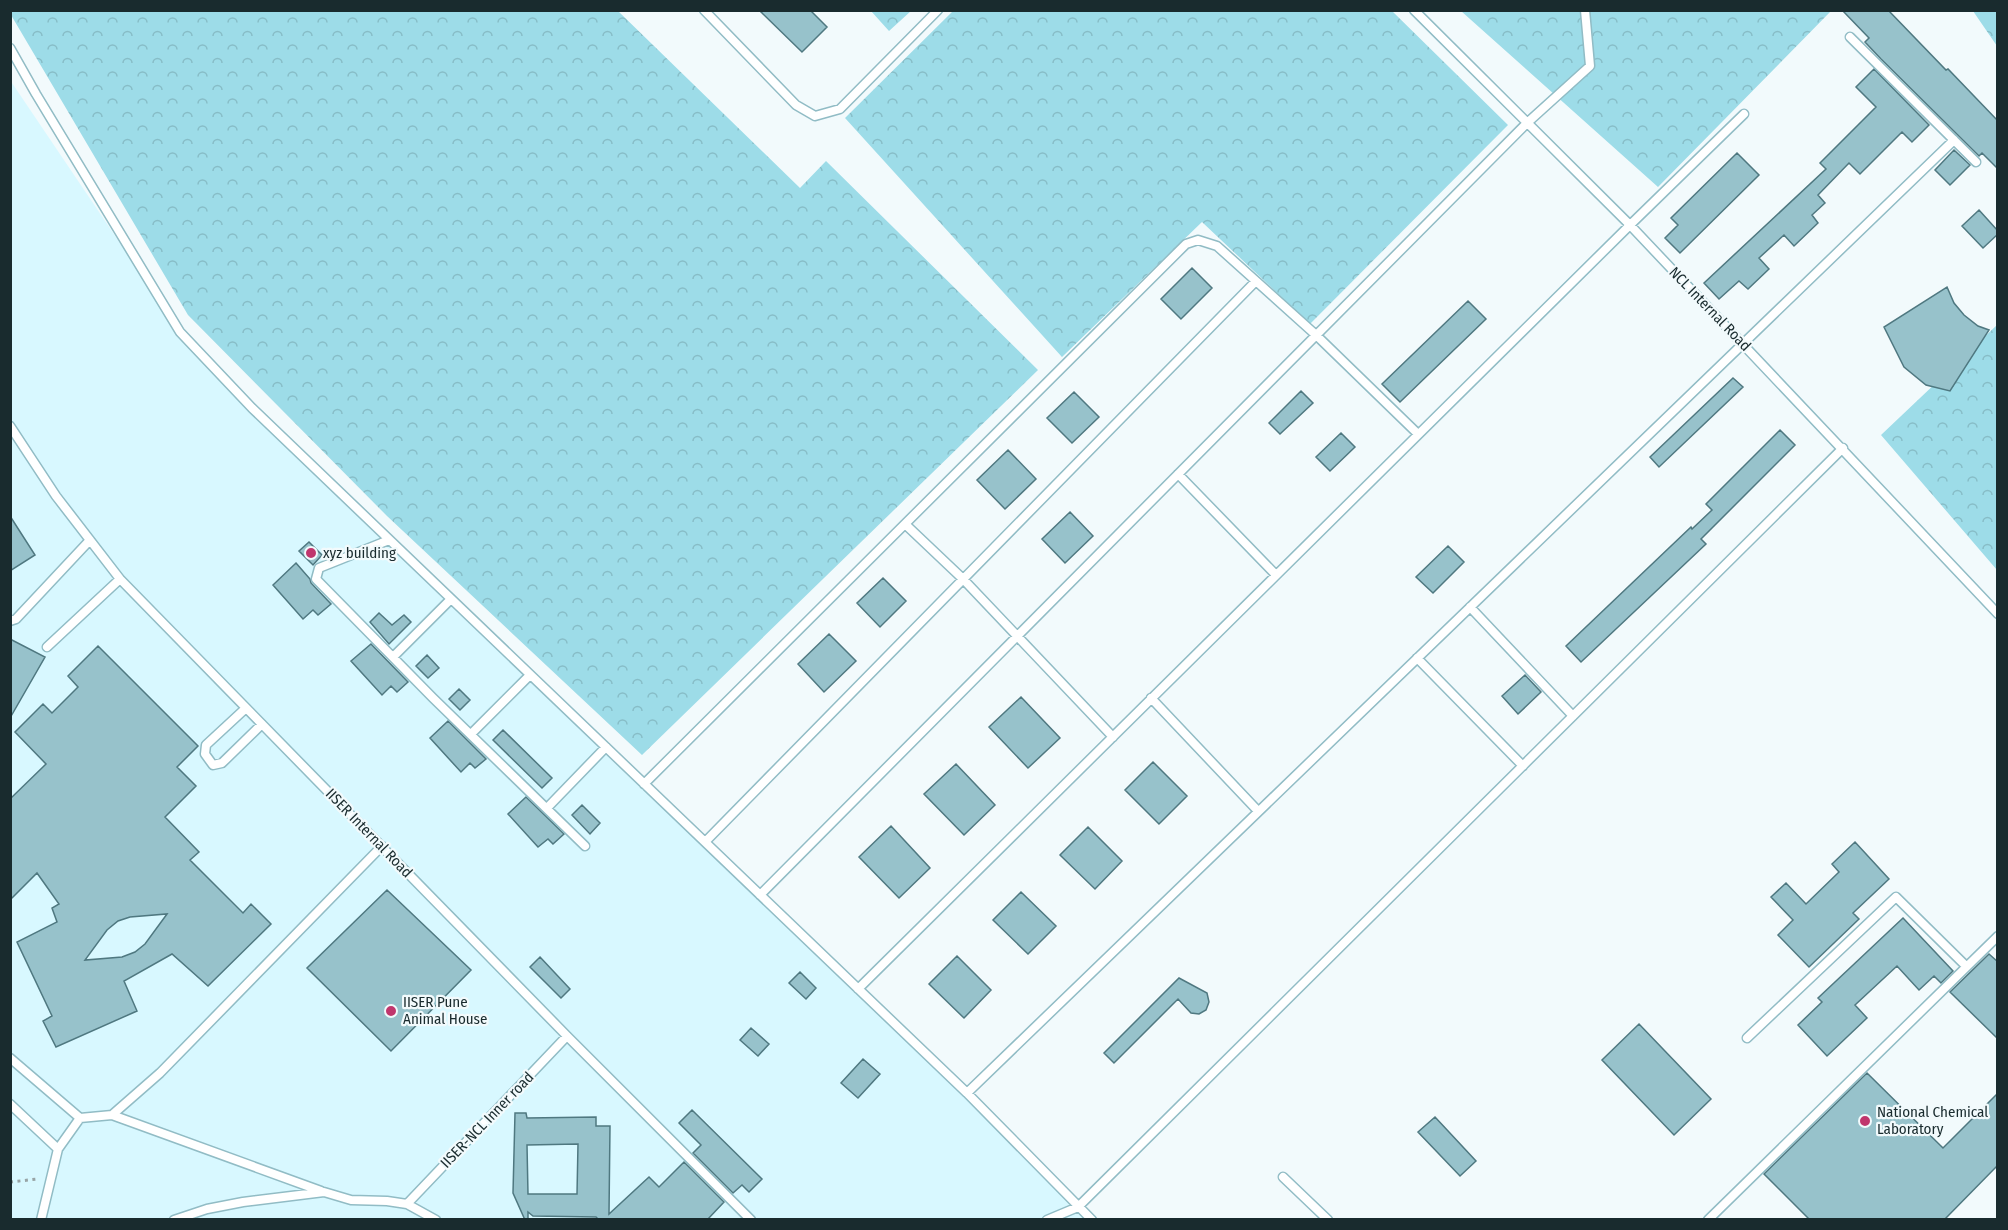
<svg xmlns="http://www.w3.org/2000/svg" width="2008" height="1230" font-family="'Fira Sans Condensed',sans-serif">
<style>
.built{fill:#d8f8ff}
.forest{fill:url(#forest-crowns)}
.building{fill:#97c2cb;stroke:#4f7880;stroke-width:1.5;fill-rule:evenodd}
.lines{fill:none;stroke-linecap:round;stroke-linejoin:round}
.lane-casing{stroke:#91bcc5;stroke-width:11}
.path{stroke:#98a4a6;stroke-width:3;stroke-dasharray:3 4.5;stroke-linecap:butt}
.lane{stroke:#fff;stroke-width:8}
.poi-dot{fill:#c0366d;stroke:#f2fafc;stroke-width:2}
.labels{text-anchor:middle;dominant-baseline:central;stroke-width:4.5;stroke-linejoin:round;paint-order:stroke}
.street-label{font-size:15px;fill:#192b2e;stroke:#f2fafc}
.poi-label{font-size:15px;fill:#192b2e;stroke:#f2fafc;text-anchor:start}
</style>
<defs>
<pattern id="forest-crowns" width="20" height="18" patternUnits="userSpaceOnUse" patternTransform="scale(1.5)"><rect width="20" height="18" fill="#9ddce8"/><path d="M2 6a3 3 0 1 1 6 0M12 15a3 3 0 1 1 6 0" fill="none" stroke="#87bdc7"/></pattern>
</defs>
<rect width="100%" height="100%" fill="#f2fafc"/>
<!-- built -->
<path class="built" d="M10,80L180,332L967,1093L1090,1219H11Z"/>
<!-- forest -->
<path class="forest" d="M1391,10L1508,125L1310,324L1202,222L1062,357L845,118L953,11Z
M10,11H618L800,188L826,161L1038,370L642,755L387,516L188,315L11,15Z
M871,11H911L889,31Z
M1461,11H1831L1658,187Z
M1973,11H1997V46Z
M1997,325V570L1881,435Z"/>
<!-- building -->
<path class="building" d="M759,10H810L827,27L802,52Z
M1842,10H1888L1946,70L1948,69L1998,121V169L1982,153L1979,156L1881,59L1865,42L1869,38Z
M1874,69L1929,125L1912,142L1902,132L1860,174L1849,163L1818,195L1825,203L1812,215L1818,223L1794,246L1784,235L1759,258L1769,269L1748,289L1739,281L1719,299L1704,283L1826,169L1820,163L1876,107L1856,87Z
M1954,150L1970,165L1950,185L1935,170Z
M1737,153L1759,175L1680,253L1665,238L1678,225L1671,218Z
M1979,210L1998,231V234L1983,248L1962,226Z
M1192,268L1212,288L1181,319L1161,299Z
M1947,287L1954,303L1964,315L1978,326L1989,330L1950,391L1926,385L1904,367L1884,327Z
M1468,301L1486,319L1400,402L1382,384Z
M1733,378L1743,387L1659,467L1650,457Z
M1301,391L1313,403L1280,434L1269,423Z
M1074,392L1099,417L1072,443L1047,418Z
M1780,430L1795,445L1701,539L1706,544L1581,662L1566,646L1691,527L1692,529L1712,510L1706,504Z
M1341,433L1355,447L1330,471L1316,457Z
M1008,450L1036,479L1005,509L977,480Z
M1070,512L1093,536L1065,563L1042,539Z
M10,516L35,555L10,571Z
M309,542L322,555L313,565L299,551Z
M1448,546L1464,562L1433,593L1416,577Z
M296,563L310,579L311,583L331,604L318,615L313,610L303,619L273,585Z
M883,578L906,601L880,627L857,603Z
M379,613L392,625L404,615L411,622L389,644L370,622Z
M829,634L856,661L824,692L798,664Z
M10,639L45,657L10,718Z
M371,644L408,682L397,692L391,686L382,695L351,661Z
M98,646L198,746L177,767L196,786L165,817L199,852L190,860L243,913L251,904L271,924L208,986L172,954L124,981L137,1011L56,1047L43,1021L52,1016L17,942L57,922L52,908L59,904L37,873L10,900V799L46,764L15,732L43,704L52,713L78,687L68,676ZM167,914L145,944L135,952L122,957L85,960L107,930L118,921L130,917Z
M427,655L439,668L428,678L416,666Z
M1525,675L1541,692L1518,714L1502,696Z
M459,689L470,700L460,710L449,699Z
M1021,697L1060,738L1028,768L989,727Z
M448,721L486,759L475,768L470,763L461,772L430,738Z
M503,730L552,778L542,788L493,740Z
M1153,762L1187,796L1159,824L1125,790Z
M956,764L995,805L964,835L924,794Z
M526,797L564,834L553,844L548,839L538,847L508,814Z
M582,805L600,823L590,834L572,815Z
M891,826L930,868L899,898L859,857Z
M1088,827L1122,861L1095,889L1060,855Z
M1855,842L1889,879L1853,913L1859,919L1809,967L1778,935L1793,920L1771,897L1786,883L1806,904L1839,872L1832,864Z
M387,890L471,970L391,1051L307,968Z
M1021,892L1056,926L1028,954L993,920Z
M1903,918L1953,971L1941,983L1934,976L1919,990L1897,966L1855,1005L1867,1018L1827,1056L1798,1025L1822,1002L1818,998Z
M1989,954L1998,962V1039L1950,992Z
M957,956L991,990L964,1018L929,984Z
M540,957L570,989L561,998L530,967Z
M800,972L816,988L806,999L789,983Z
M1179,978L1207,993L1209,1002L1206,1010L1199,1014L1191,1013L1178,999L1114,1063L1104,1053Z
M1639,1024L1711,1099L1674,1135L1602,1060Z
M751,1028L769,1044L758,1056L740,1040Z
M863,1059L880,1074L858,1098L841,1083Z
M1867,1073L1943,1148L1998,1093V1165L1944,1220H1810L1764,1174Z
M692,1110L762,1179L749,1192L742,1185L733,1193L693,1153L701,1145L679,1123Z
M515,1113H526L527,1118L596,1117V1126H610L609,1214L649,1177L659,1187L684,1162L724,1202L707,1220H599L596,1217L533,1216L528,1212V1220H525L513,1193ZM578,1144L577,1194H528L527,1145Z
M1435,1117L1476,1161L1460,1176L1418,1132Z"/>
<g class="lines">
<!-- lane casing -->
<g class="lane-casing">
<path id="lane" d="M704,10L796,105L815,116L840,109L938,10
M1414,10L1630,225L1998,614
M1850,37L1976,162
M10,48L36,94L180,332L252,408L967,1093L1092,1220
M10,426L56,496L120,579L567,1036L751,1220
M1178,474L1276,575
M905,524L963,579L1113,737
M389,540L319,568L316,579L433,698L585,846
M1470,607L1573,716
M10,621L16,619L90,540
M47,647L120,579
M393,657L451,599
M1417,658L1523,766
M1151,698L1258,811
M246,708L206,745L205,754L213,765L222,763L262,724
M471,734L530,675
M644,784L1186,244L1198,240L1217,246L1316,335L1418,434
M547,808L606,747
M705,842L1256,281
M760,895L1527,123L1590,66L1585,10
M858,989L1630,225L1744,114
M1747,1038L1896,897L1966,966
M10,1058L80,1118
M967,1093L1954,140
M10,1104L58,1149L80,1118L112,1115L160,1073L382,846
M112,1115L321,1191
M1283,1177L1328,1220
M407,1204L567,1036
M41,1220L58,1149
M174,1220L207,1209L243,1202L324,1192L351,1200L387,1201L407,1204L436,1220
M1047,1220L1078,1207L1843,448
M1708,1220L1998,936"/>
</g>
<!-- path -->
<path class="path" d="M10,1182L38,1179"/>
<!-- lane -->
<use href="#lane" class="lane"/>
</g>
<!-- markers -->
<g class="poi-dot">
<circle cx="311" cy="553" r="6"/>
<circle cx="391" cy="1011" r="6"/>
<circle cx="1865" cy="1121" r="6"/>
</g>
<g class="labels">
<!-- street labels -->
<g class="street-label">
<text transform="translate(1710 309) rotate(46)">NCL Internal Road</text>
<text transform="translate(369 833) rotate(46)">IISER Internal Road</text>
<text transform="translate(487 1120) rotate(-46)">IISER-NCL Inner road</text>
</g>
<!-- poi labels -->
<g class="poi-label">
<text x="323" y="553">xyz building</text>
<text x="403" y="1002">IISER Pune<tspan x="403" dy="17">Animal House</tspan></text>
<text x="1877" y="1112">National Chemical<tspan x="1877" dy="17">Laboratory</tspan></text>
</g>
</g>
<!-- border -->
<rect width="2008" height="1230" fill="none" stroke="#192b2e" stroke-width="24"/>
</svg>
